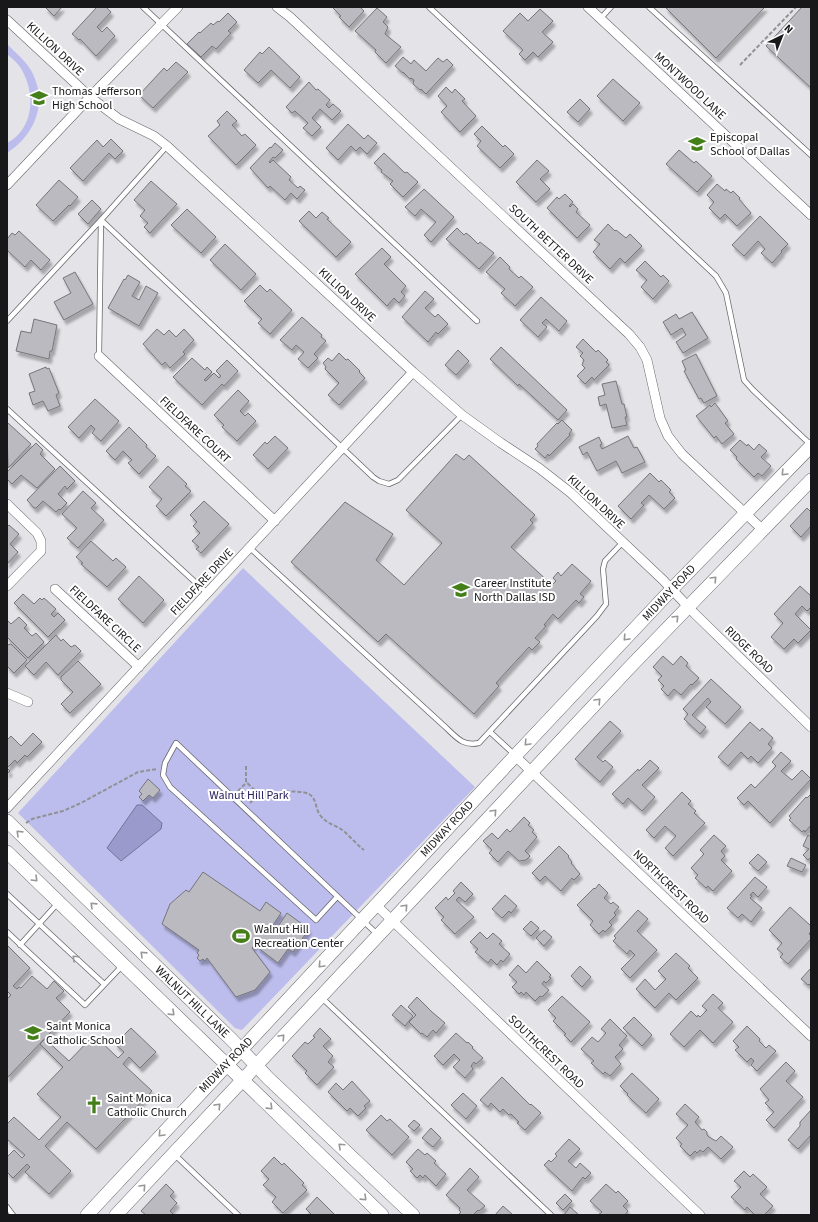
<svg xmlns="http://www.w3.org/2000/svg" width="818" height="1222" font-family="'Source Sans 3',sans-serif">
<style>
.green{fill:#bdbded}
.water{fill:#9b9acd;stroke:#747397}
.building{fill:#babac0;stroke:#75757a;filter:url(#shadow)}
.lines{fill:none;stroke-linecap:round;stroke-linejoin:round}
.lane-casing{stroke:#66666b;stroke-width:6}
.street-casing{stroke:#66666b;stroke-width:10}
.secondary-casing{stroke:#66666b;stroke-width:14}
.path{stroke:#919195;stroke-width:2;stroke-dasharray:4 2;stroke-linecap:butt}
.lane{stroke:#fff;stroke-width:4.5}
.street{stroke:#fff;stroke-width:9}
.secondary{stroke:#fff;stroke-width:13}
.oneway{stroke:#979798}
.labels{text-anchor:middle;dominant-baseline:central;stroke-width:4;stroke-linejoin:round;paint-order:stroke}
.street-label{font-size:12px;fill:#18181a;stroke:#fff}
.poi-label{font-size:12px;fill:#18181a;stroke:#fff;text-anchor:start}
.park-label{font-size:12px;fill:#2a205d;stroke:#fff}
</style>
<defs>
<filter id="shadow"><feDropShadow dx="2.5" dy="4.5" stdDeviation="1" flood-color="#0004"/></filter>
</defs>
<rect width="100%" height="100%" fill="#e3e3e8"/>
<!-- green -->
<path class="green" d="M7,44C16,53 26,61 32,72C48,103 35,135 7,153V143C35,128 36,91 20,67C17,62 11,58 7,54Z
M243,568L475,787L243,1029L241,1030L235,1028L18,813Z"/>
<!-- water -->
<path class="water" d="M137,805H142L162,823L161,829L121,861L107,848Z"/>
<!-- building -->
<path class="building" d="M45,7H62L54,16Z
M97,7H106L111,12L97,27L102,32L107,27L115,36L96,56L80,39L79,40L72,34Z
M332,7H360L364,11L349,27L339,17L341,16Z
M665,7H765L716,58Z
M802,7H811V88L766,46Z
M377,8L387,17L383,22L388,27L385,34L401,47L386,63L375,52L376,50L355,31Z
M540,9L553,21L542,32L553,42L538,57L533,52L525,60L519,54L523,50L503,31L520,13L528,21Z
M228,13L237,22L228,31L231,33L216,49L212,46L201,57L187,44L199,32L200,33L211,23L213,25L218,21L219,22Z
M269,47L300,77L290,88L271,70L258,83L244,70L260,52L262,54Z
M403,57L411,64L414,60L426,71L438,58L443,62L447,59L453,65L426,94L421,89L420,90L413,84L414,80L411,78L410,79L403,72V73L395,66Z
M176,62L188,72L153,108L139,95L164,68L167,71Z
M613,79L640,103L623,121L597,96Z
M309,82L316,90L318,89L330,100L326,105L329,108L333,104L341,111L332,120L320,109L312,118L321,127L312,136L303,128L308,123L295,111L292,113L286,107Z
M446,87L452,93L455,89L465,99L462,101L476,116L460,132L441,112L447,106L438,96Z
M580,99L590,109L578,122L567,112Z
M227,111L237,121L232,125L242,136L245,134L256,145L236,165L208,136L220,125L217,121Z
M348,124L364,139L368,135L377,143L367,154L360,147L356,151L351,146L338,160L326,148Z
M482,126L503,147L505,145L514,154L500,168L477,146L481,141L474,134Z
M111,139L123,151L115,159L109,153L83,181L70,168L97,140L103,147Z
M275,143L283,150L275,158L273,157L269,162L270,163L273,160L291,177L289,180L298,188L300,186L305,190L297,199L291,193L285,200L270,186L268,188L250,168L270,147L271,148Z
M679,150L694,163L696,161L712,176L697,192L666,164Z
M384,153L405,173L407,172L418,182L403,197L390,184L393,181L381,172L382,170L374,163Z
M537,160L549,171L540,179L550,189L536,202L516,182Z
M59,180L78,197L70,206L69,205L53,221L36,205Z
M151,181L177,204L150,233L144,227L148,223L140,216L145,210L134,200Z
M717,184L725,191L726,189L731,193L733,191L740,198L739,199L751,213L737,226L725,214L720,219L709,208L714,202L707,195Z
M424,189L454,217L431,242L424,235L436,222L421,209L415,216L405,207Z
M565,194L573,202L569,206L570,207L573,204L578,209L576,212L590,225L577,238L547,208L557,197L559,199Z
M92,200L101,209L88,224L78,214Z
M187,209L216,237L201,253L171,225Z
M309,211L316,218L322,212L329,218L327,219L351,242L336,257L299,221Z
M760,216L788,244L781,251L782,252L772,263L761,253L765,249L758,241L744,256L732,245Z
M608,224L615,231L616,230L626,238L630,234L642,246L625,263L620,258L610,269L593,252L600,244L594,240Z
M457,228L464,235L466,233L470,236L478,244L480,242L494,253L479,269L446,239Z
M19,231L50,260L41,270L31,260L25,267L7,250V239L12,233L15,235Z
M225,244L256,274L241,290L210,260Z
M382,248L391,257L384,264L406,286L401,292L405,296L399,303L394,298L387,306L355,274Z
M500,257L510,267L509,269L519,278L521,276L533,287L515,306L501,293L505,289L486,272Z
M645,261L661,277L663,275L669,281L653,299L641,287L647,280L636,270Z
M75,272L93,304L64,320L54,302L71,293L63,278Z
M128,275L140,282L132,296L139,300L146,286L158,293L139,326L108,308L124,279L125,280Z
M260,285L267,292L270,289L292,310L270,334L258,323L262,319L244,301Z
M425,291L434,299L425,308L435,317L438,314L448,324L438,334L436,332L428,342L402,317Z
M541,297L567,321L559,331L546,319L542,323L547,327L538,337L520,320Z
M692,312L708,338L683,353L676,342L686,335L682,328L671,335L663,322L676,314L679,319Z
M302,317L322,335L321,337L326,341L314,354L318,358L308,368L298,359L304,352L296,345L292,350L280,340Z
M34,319L57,325L52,351H50L49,359L16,351L21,331L31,333Z
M157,329L164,335L169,330L176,337L184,329L194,340L183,352L185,354L170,368L165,362L162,365L143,344Z
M583,339L596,352L598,350L608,360L606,362L609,365L594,380L592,377L585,384L577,376L585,368L582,365L584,360L580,356L583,353L576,347Z
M501,347L567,410L558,420L519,384L518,386L490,359Z
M458,350L469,361L456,375L445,365Z
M339,353L346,360L348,359L360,371L359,372L365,378L339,405L328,395L339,383L325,369L326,367L323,363L328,358L332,361Z
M696,354L717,396L704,403L701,398L699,399L684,371L686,370L682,361Z
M192,358L205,370L207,367L212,372L204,380L206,381L214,373L219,378L221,376L216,371L227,360L238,371L224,386L222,384L202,405L173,377Z
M46,367L47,369L49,368L59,393L56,395L60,406L48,411L43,401L33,405L29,393L35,391L29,374Z
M616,381L622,404H624L627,417H625L627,425L612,428L606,404L600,406L598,397L605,395L602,384Z
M238,390L249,401L240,411L245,416L248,413L256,421L237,441L222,427L224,425L214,415Z
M95,399L119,421L101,441L92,433L95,429L91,425L79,438L68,427Z
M715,403L728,421L725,423L734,434L722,444L716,436L714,438L696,416L710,405L711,407Z
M562,420L572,430L569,434L570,435L549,456L548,454L545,458L535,449L538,446L537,444L557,423L558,424Z
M8,423L31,444L8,468L7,424Z
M129,427L147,445L146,447L156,456L139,474L128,463L132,460L123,451L115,460L106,451Z
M275,436L288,448L268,469L253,455L265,442L267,444Z
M628,436L634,448L637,447L645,462L622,473L616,461L597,471L587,452L583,455L579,447L599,437L602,444L600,445L602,449Z
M740,440L747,446L748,444L754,450L759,444L767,451L761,457L771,466L762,476L758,473L754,477L736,459L737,457L730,450Z
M36,443L43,450L40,454L55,469L37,488L21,475L12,484L7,479V472Z
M456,454L464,460L469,455L535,515L530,520L533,523L511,547L552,585L556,581L553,578L558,572L561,576L572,564L591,581L580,594L584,597L579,603L576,600L558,619L553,614L544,625L546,626L535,638L540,642L532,650L529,647L496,683L499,686L474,714L386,634L378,642L291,562L345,502L393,534L376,560L404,585L442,543L406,510Z
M60,466L75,481L67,489L65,486L58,494L67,503L60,510L59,509L56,512L43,501L36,508H34L27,500Z
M168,466L187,484L185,486L191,491L166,516L156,506L162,499L149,487Z
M650,473L659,482L661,480L671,490L669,492L675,498L664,509L649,495L641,503L644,505L631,519L618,506Z
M83,491L96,503L91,508L104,520L78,548L67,538L77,528L62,514Z
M204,501L229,524L201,553L196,549L199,547L192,541L200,533L193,526L197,522L190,515Z
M807,508L811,512V526L801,537L790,526Z
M9,525L19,534L10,544L18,552L7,564V527Z
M91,541L113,561L116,558L126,567L107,587L81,564L83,563L76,557Z
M139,576L164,600L143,623L118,599Z
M800,586L811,596V607L807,611L802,606L795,614L811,630L798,643L794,639L784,649L771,637L783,623L774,614Z
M23,594L34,604L40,598L42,600L44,598L56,609L51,614L54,617L58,613L65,620L48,637L14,603Z
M19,617L27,625L24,628L32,636L36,633L44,642L28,658L7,637V620L11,624Z
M56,635L61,641L63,639L71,647L75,645L81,651L58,675L46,662L34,675L25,666Z
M11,644L27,660L14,673L7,666V645Z
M663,656L673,665L681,656L688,663L686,666L699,678L692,685L691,684L681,695L674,689L668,696L661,689L664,686L658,680L662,676L653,667Z
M78,661L101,684L70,713L61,704L73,692L61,680V677Z
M711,679L741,707L725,724L706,707L711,702L708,698L692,715L706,727L700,734L684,719L688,714L683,709Z
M610,721L621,731L597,757L603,762L605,760L613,767L600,782L575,759Z
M750,722L760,731L762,728L773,738L768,744L772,748L758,763L751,756L748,759L741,752L728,766L718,757Z
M33,733L42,742L27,757L25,755L17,763L15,760L7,768L10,771L7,774V740L11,736L21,746Z
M781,752L791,761L781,771L792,780L802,770L811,779L770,823L748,801L744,805L737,798L751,784L755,788L776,766L772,762Z
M650,760L659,768L642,785L655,797L642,811L628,798L623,804L612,794L638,769L639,771Z
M148,779L160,790L153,798L149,795L143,801L139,797L142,794L139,791Z
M682,792L691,801L688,804L696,811L694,813L705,823L673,856L665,848L676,836L665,826L654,838L646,830Z
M811,794V825L805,832L804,830L802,832L789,820L791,818L789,816L806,797L807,798Z
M524,817L530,823L528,825L534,830L532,832L537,837L525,851L530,856L526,860L519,861L508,851L498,862L489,853L492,850L483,841L492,833L498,839L507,829L510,832Z
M714,835L726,846L721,851L725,856L721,860L732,871L713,891L708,886L706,888L695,878L698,875L691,868L704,854L700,850Z
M808,835L811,837V857L808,860L803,855L809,849L803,846Z
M559,846L569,856L568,857L572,862L571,863L580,874L574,880L572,878L561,891L545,876L540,881L532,873Z
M758,854L767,862L758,871L749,863Z
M791,858L806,865L802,872L787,866Z
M203,872L260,911L266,902L281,913L273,925L277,928L287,913L309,929L293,952L288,949L278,963L257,947L259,945L256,943L252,948L270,972L255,990L236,997L207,958L205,961L203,959L200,961L197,958L199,955L197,953L199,950L162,924L170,904L186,890L189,892Z
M755,877L767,887L758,897L753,892L750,895L752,896L750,898L762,908L751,922L742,914L738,918L727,908Z
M461,882L473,894L465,902L459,897L456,900L474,917L455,934L441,920L444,917L435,908L446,897L448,900L455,893L453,891Z
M599,884L608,893L604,898L611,904L613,902L619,907L614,913L616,915L609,922L612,925L605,932L603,930L599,934L590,925L593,921L577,905L594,888L595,889Z
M505,895L517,906L511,913L509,911L502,918L492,909Z
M790,907L811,926V931L809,934L811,936V939L788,964L780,957L783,954L777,949L782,943L769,930Z
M638,910L648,919L637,931L657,950L630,978L621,969L635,955L630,950L627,954L613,941L616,938L614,936Z
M531,921L539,928L531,936L523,929Z
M544,930L552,937L544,946L536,938Z
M480,932L487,939L493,933L502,941L499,944L510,954L503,962L501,960L497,965L491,959L488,963L475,952L478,949L470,942Z
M7,945L30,968L13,986L17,989L19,987L21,988L32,976L47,989L54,981L64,991L56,998L70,1012L7,1078V999L11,995L7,991Z
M676,953L690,966L688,968L698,978L676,1000L669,993L655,1008L636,989L645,979L655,990L666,979L658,971Z
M537,961L551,975L549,977L551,978L546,983L544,981L542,984L549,990L542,997L540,996L535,1001L526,992L524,995L521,992L519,994L512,987L517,982L509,975L518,965L526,973Z
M580,966L591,977L582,987L571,976Z
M811,968V986L809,984L808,985L801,979Z
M713,994L723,1003L718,1008L733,1022L713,1043L700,1030L684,1047L670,1034L691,1011L697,1017L698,1015L700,1017L707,1010L702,1006Z
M562,996L590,1022L571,1042L564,1035L566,1034L553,1021L556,1018L548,1010Z
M417,997L432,1012L445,1023L436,1033L433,1030L427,1037L422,1033L421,1034L409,1022L416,1015L408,1007Z
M401,1005L413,1016L405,1026L392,1015Z
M634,1017L652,1035L642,1046L623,1028Z
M610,1019L627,1036L619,1045L623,1049L615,1057L621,1064L610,1076L605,1072L603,1074L591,1063L594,1061L581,1049L592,1037L598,1042L606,1033L601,1029Z
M747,1026L760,1039L759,1041L766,1048L769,1045L776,1051L757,1071L751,1065L754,1061L751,1058L747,1062L735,1050L739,1047L733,1041Z
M131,1028L156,1052L140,1068L129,1057L123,1064L152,1091L96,1149L67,1122L45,1146L71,1171L49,1194L25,1172L30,1167L27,1164L13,1178L7,1172V1157L14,1150L22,1158L25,1155L7,1139V1124L14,1117L39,1140L61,1117L37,1094L63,1067L40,1044L45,1039L69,1061L94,1035L118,1058L124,1052L115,1044Z
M320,1028L331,1039L323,1046L333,1056L328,1062L334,1067L317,1085L305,1073L307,1071L292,1056L305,1042L308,1044L315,1037L313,1036Z
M456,1033L467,1043L468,1042L473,1047L472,1048L483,1058L476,1064L474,1062L471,1066L473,1069L465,1078L453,1067L460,1060L454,1054L443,1065L434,1056Z
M786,1062L795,1071L786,1081L803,1097L774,1128L766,1120L774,1112L765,1103L769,1100L760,1089Z
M632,1073L659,1099L646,1113L633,1101L627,1095L628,1094L620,1086Z
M502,1077L530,1105L531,1104L541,1113L525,1130L517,1123L519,1122L511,1114L509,1115L503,1109L500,1112L491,1103L488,1107L480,1100Z
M352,1081L370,1101L364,1106L366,1108L358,1116L350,1108L347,1111L328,1092L336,1083L343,1090Z
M463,1093L477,1106L466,1119L451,1105Z
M685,1104L699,1117L695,1122L702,1130L704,1129L707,1132V1135L709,1137L716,1141L721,1136L733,1147L721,1159L708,1147L703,1152L700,1150L697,1153L695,1151L690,1156L680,1146L682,1144L676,1138L688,1125L676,1114Z
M811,1110V1135L798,1149L788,1140L800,1126V1122Z
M381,1115L387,1121L390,1119L409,1137L392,1155L366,1130Z
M414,1120L420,1125L414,1131L408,1126Z
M431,1128L441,1138L433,1147L422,1138Z
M569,1139L580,1149L568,1161L576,1168L580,1163L591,1173L585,1179L583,1177L572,1191L544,1165L549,1160L551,1162L557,1156L555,1154Z
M418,1149L425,1155L427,1153L436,1161L434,1163L446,1174L436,1186L425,1175L423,1178L420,1175L417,1178L410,1171L413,1169L406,1162Z
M274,1157L282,1165L284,1163L304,1183L302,1185L307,1190L283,1213L272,1202L276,1197L263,1185L269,1179L261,1171Z
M470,1168L479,1177L467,1190L485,1206L479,1211L478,1210L473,1215H458L461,1212L459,1210L460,1208L446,1195Z
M744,1171L750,1177L753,1174L767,1187L760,1194L773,1206L764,1215H755L747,1207L745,1210L731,1197L741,1187L734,1181Z
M166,1184L174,1192L170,1196L177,1203L170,1211L174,1215H146L141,1211Z
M606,1184L616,1193L618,1191L628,1201L623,1206L628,1211L625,1215H598L602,1212L590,1201Z
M565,1194L572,1201L563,1210L556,1203Z
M317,1197L335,1215H312L306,1209Z
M503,1206L513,1215H495Z
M570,1207L579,1215H564Z"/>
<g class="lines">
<!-- lane casing -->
<g class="lane-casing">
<path id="lane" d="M143,7L477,321
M429,7L716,276L726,293L744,380L753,390L811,445
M649,7L811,155
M601,18L611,7
M167,146L101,220L373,477L379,481L389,484L398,480L462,415
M7,321L101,220
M99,356L101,220
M7,409L207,593
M250,548L442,724C455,735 461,747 479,743L597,616L606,604L603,569L605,561L623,542
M490,732L515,755
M7,894L104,984
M337,897L316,920L170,787L163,775L165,763L176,743L377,934
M7,932L85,1005L122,966
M20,945L58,903
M322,998L551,1215
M174,1154L238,1215
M7,1207L13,1215"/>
</g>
<!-- street casing -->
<g class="street-casing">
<path id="street" d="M277,7L290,17L629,334L640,347L647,360L660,418L668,436L682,454L762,529
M588,7L811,215
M7,20L90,97L119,119L154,136L167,146L413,372L462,415L501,443L539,468L571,493L663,580L694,613L811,727
M7,185L90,97L178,7
M99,356L275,521
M7,504L37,533L41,541V551L7,586
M55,589L139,667
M7,693L28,702
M515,756L811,1036
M7,808L413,372
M376,905L700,1215"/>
</g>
<!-- secondary casing -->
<g class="secondary-casing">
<path id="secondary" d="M7,821L232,1040L268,1078L413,1215
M7,852L382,1215
M87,1215L515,756L672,589L811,446
M116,1215L630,667L811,480"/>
</g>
<!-- path -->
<path class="path" d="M740,65L796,7
M246,766V782L259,794C270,793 300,789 309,794C317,799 315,808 320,815C327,824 333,824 341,829C349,835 356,844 364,850
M238,791L247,782
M250,803L259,794
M26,823L32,819L63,811L81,803L138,772L157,769"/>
<!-- lane -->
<use href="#lane" class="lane"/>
<!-- street -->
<use href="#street" class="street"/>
<!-- secondary -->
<use href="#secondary" class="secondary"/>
</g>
<!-- one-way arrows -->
<defs><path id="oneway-chevron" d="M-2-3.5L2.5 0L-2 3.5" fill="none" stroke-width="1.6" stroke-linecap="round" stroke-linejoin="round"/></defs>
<g class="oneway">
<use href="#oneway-chevron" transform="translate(784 473) rotate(134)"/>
<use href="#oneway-chevron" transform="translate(714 579) rotate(-46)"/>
<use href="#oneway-chevron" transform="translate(676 618) rotate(-46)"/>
<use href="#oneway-chevron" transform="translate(626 638) rotate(133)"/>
<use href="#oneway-chevron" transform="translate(598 701) rotate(-47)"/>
<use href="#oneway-chevron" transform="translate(527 743) rotate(133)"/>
<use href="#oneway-chevron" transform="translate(494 812) rotate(-47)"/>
<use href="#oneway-chevron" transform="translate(19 833) rotate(-136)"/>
<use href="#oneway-chevron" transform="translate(35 879) rotate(45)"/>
<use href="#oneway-chevron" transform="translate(93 905) rotate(-136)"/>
<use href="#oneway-chevron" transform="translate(405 907) rotate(-47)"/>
<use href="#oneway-chevron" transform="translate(143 954) rotate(-136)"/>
<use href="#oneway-chevron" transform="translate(75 958) rotate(-137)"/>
<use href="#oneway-chevron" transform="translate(321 965) rotate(133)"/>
<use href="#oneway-chevron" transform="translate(172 1013) rotate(44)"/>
<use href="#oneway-chevron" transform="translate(282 1037) rotate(-47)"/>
<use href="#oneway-chevron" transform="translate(218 1106) rotate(-47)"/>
<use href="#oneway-chevron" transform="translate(270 1107) rotate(44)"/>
<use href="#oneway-chevron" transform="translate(161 1134) rotate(133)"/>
<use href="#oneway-chevron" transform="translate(341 1146) rotate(-137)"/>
<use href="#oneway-chevron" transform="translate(143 1187) rotate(-47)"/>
<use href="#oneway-chevron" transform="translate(364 1198) rotate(44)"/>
</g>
<!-- icons -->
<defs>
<g id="school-bare" transform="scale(1.38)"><path d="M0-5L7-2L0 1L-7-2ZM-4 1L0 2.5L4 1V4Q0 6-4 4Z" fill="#457f1a" stroke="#fff" stroke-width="2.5" paint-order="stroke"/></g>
<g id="stadium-bare" transform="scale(1.38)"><path d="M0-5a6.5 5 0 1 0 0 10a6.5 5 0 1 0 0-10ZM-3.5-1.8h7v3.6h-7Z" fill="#457f1a" stroke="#fff" stroke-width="2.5" paint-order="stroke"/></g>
<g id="church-bare" transform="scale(1.38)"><path d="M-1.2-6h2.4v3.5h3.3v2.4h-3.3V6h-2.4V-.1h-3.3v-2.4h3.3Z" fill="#457f1a" stroke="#fff" stroke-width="2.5" paint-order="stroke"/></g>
</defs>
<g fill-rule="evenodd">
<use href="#school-bare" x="39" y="98"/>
<use href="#school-bare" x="697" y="144"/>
<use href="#school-bare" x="461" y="590"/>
<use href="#stadium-bare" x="241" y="936"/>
<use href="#school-bare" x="33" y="1033"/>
<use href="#church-bare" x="94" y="1105"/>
</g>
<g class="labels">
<!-- street labels -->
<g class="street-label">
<text transform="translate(55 49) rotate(43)">KILLION DRIVE</text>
<text transform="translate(690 86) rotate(43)">MONTWOOD LANE</text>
<text transform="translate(551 244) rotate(43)">SOUTH BETTER DRIVE</text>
<text transform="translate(347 295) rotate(43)">KILLION DRIVE</text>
<text transform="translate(195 430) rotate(43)">FIELDFARE COURT</text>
<text transform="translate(596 502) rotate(43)">KILLION DRIVE</text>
<text transform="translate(202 582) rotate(-47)">FIELDFARE DRIVE</text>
<text transform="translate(669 593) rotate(-47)">MIDWAY ROAD</text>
<text transform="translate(105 619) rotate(43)">FIELDFARE CIRCLE</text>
<text transform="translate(749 650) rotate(44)">RIDGE ROAD</text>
<text transform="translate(447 829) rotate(-47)">MIDWAY ROAD</text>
<text transform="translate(671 887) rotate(44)">NORTHCREST ROAD</text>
<text transform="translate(192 1002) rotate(44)">WALNUT HILL LANE</text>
<text transform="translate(546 1052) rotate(44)">SOUTHCREST ROAD</text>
<text transform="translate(226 1065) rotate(-46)">MIDWAY ROAD</text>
</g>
<!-- poi labels -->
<g class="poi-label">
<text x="52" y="91">Thomas Jefferson<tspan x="52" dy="14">High School</tspan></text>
<text x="710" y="137">Episcopal<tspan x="710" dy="14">School of Dallas</tspan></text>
<text x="474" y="583">Career Institute<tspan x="474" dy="14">North Dallas ISD</tspan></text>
<text x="254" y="929">Walnut Hill<tspan x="254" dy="14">Recreation Center</tspan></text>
<text x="46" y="1026">Saint Monica<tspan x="46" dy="14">Catholic School</tspan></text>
<text x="107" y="1098">Saint Monica<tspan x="107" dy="14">Catholic Church</tspan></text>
</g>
<!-- park labels -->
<g class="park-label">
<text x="249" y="795">Walnut Hill Park</text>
</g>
</g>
<!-- border -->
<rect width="818" height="1222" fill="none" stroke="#18181a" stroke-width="16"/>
<!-- north arrow -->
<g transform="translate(782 36) rotate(43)" stroke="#ffffff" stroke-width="3" paint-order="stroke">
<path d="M0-3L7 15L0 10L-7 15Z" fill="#18181a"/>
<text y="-6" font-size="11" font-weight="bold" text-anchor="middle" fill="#18181a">N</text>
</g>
</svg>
